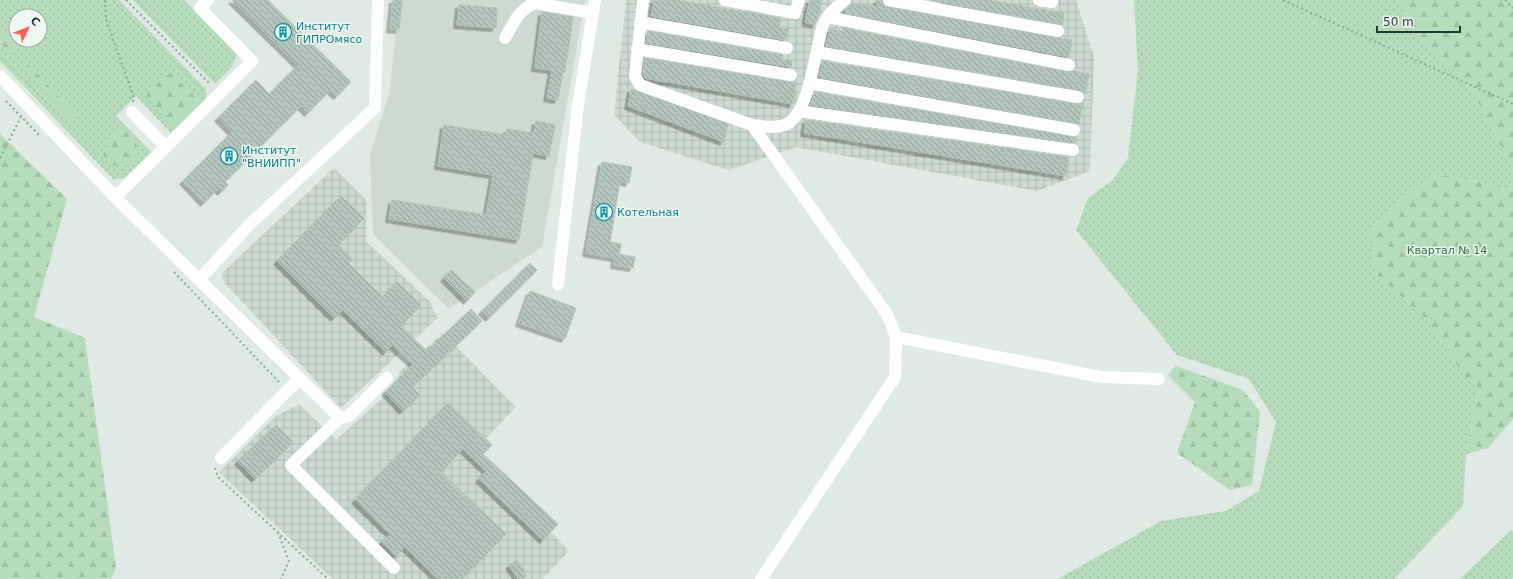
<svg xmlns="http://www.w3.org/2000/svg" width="1513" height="579" font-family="'DejaVu Sans',sans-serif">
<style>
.built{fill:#ccdad2}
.industrial{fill:url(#industrial-grid)}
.grass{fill:url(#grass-dots);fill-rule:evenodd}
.forest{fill:url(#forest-firs)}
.building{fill:url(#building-back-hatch);stroke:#b0c4b9;filter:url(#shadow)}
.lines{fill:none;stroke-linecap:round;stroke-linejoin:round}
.path{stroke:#7eae99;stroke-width:2;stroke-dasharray:2 3;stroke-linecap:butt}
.minor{stroke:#fff;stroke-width:12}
.labels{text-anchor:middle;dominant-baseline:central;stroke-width:3;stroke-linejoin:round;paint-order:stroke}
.culture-label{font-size:11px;fill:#0d838f;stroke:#eef7f1;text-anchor:start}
.park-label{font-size:11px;fill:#29713c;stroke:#eef7f1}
</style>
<defs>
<pattern id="industrial-grid" width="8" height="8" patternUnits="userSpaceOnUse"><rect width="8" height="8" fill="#ccdad2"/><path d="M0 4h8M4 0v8" fill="none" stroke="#afbcb5"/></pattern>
<pattern id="grass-dots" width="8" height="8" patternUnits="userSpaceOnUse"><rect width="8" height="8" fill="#b6dcbb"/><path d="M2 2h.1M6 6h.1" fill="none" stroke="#9cbea1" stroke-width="1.8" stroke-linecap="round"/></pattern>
<pattern id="forest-firs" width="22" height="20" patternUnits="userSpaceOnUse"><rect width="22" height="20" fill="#b6dcbb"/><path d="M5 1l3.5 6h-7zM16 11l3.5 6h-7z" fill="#9cbea1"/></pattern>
<pattern id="building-back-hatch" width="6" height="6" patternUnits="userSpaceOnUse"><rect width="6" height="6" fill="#b3c5bc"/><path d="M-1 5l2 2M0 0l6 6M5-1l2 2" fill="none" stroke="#91a199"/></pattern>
<filter id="shadow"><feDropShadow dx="-3.5" dy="3.5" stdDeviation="0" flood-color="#0004"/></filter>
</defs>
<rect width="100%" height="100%" fill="#deeae3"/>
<!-- built -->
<path class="built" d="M400,0H585L542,247L449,309L373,234L370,155L389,94Z"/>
<!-- industrial -->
<path class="industrial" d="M626,0H1076L1094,57L1090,171L1037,191L796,147L729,170L640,142L614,115Z
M334,168L367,201L366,241L430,302L437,318L341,408L223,281L222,273Z
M443,333L516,407L473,452L569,551L543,579H333L219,472L276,416L299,404L336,440L397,385L399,372Z"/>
<!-- grass -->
<path class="grass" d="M0,0H119L206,89V99L171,133L136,96L116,116L151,152L124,178L113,179L0,61ZM16,16H40V40H16Z
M133,0H184L237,54L232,67L215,84Z
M1134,0H1398L1413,30L1470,86L1513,170V189L1433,173L1375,273L1426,319L1464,375L1478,387L1466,454L1463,506L1394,579H1058L1161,521L1226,511L1259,491L1276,422L1249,379L1177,355L1076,230L1088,198L1113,180L1128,158L1138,71Z
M1511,530L1513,531V579H1460Z"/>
<!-- forest -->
<path class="forest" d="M1398,0H1513V170L1470,86L1413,30Z
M0,25L18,49L12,54L0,43Z
M29,65L77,115L71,120L24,71Z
M171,73L200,102L173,127L147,96L151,84Z
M121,127L135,139L139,156L130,169L123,162L114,166L103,155L114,130Z
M0,134L67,199L34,317L85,338L116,568L111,579H0Z
M1433,173L1513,189V419L1488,448L1466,454L1478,387L1464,375L1426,319L1375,273L1369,229Z
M1176,366L1243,390L1260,412L1252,485L1230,490L1177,453L1195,402L1168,375Z"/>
<!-- building -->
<path class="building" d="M232,0H268L351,82L337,96L330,90L308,113L301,106L225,182L228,185L221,192L218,189L204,203L183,181L232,132L218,118L256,80L269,94L298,65Z
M393,0H402L399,30L390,29Z
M654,0H675L780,18L778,28L788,29L786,40L651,16Z
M810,0H822L815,25L805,22Z
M877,0H882L884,5L888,7L1072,40L1069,57L845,13L846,9L852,3L877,7Z
M931,0H987L1064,13L1062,25Z
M459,5L497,8L496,28L457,25Z
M542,12L573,17L565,72H563L558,100L547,98L552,70L535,68Z
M843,28L1068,72L1073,71L1089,74L1085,94L1079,90L826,46L830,29L842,31Z
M648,31L783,55L782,59L792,61L791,67L646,43Z
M644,58L796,83L793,104L645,78L643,74Z
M822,61L1077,104L1083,103L1079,124L819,77Z
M631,89L728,124L724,142L628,106Z
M815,92L1075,137L1074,143L810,105Z
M806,120L1069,157L1066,176L804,133Z
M536,121L555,125L549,156L533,153L519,240L389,219L392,200L486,215L493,175L438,166L444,125L506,135L507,129L534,133Z
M602,162L632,167L629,183L620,181L610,242L621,244L619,254L635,257L633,268L614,265L615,258L586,253Z
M341,196L364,218L338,245L353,259L348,263L383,297L397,282L421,305L401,326L427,351L471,309L482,321L412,387L420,395L403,411L385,392L413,364L392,345L386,352L343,310L334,318L277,261Z
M530,263L537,270L489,318L482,311Z
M451,270L475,292L467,301L444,278Z
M530,291L576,308L565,339L519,323Z
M448,403L492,445L483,454L558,524L543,540L479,479L486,471L463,449L441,472L506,534L462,579H438L405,547L396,556L382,542L390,534L355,500Z
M276,425L293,442L255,479L238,461Z
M517,560L527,576L522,579H518L509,565Z"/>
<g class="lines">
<!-- path -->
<path class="path" d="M105,0L106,19L134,98L133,102
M126,0L211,85
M1283,0L1513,104
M1505,0L1513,8
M6,101L39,135
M0,158L21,117
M174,272L280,383
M215,468L218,477L328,579
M278,532L289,561L281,579"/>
<!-- minor -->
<path class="minor" d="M643,0L635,76L640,85L752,125L887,314L896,337L895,377L761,579
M725,0L795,13L799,0
M889,0L1058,31
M1039,0L1052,2
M828,17L1069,65
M640,22L787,48
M505,38C513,24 519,9 535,3L593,13
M637,49L791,75
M817,52L1078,97
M0,76L115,197L340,418L291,465L394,568
M809,83L1074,130
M799,111L1073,150
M752,125C762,126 774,129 785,125C810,115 815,48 823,25C826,15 838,6 845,0
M166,147L252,61L200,8L208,0
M115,197L166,147L132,112
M200,279L249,225L375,108L378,0
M558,284L578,105L595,0
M896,337L1101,377L1159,379
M340,418L349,416L387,378
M221,458L299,379"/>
</g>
<!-- icons -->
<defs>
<g id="building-ring" transform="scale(0.9)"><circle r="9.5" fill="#eef7f1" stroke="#0f9aa8" stroke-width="1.5"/><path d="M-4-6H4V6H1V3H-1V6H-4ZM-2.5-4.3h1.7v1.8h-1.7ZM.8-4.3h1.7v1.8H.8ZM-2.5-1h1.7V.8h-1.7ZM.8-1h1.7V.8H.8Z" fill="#0f9aa8"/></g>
</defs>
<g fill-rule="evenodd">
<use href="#building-ring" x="283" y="32"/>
<use href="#building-ring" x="229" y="156"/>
<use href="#building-ring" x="604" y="212"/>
</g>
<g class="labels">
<!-- culture labels -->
<g class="culture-label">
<text x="296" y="26">Институт<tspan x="296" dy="13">ГИПРОмясо</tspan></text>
<text x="242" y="150">Институт<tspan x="242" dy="13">"ВНИИПП"</tspan></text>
<text x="617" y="212">Котельная</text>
</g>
<!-- park labels -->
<g class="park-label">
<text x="1447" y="250">Квартал № 14</text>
</g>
</g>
<!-- north arrow -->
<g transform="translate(28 28) rotate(47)"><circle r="19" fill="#eef7f1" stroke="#9baba3"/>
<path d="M0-3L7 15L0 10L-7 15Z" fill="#f46552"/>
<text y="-6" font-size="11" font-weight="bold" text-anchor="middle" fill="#1f3a2f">С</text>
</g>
<!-- scale -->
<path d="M1377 26v6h83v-6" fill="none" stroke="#1f3a2f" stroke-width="2"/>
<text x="1383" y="26" font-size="12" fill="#1f3a2f" stroke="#eef7f1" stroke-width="3" paint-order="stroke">50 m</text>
</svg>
